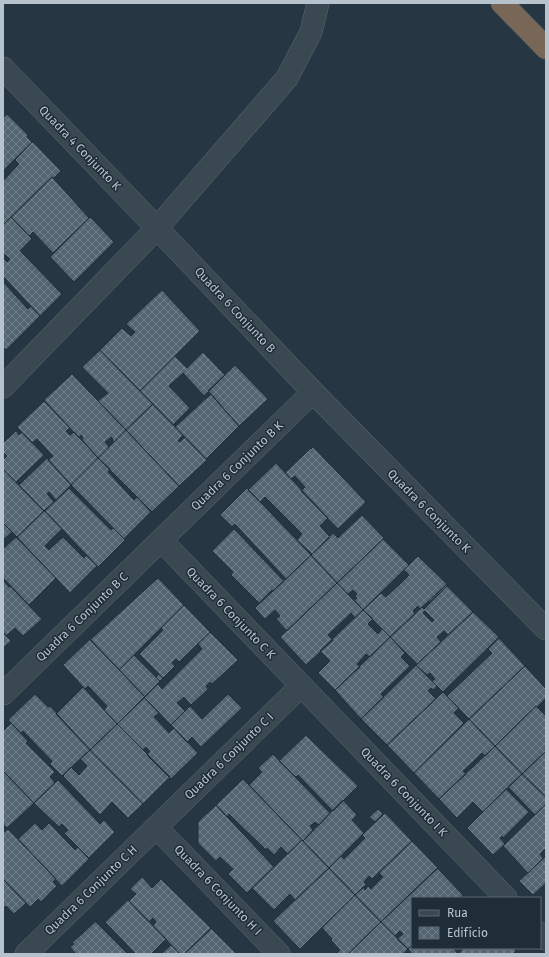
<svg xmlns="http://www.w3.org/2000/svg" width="549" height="957" font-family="'Fira Sans',sans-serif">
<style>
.building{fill:url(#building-cross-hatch);stroke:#212f3a;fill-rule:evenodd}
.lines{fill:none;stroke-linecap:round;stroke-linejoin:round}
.minor-casing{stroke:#58666f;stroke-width:23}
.highway-casing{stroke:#45535d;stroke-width:23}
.minor{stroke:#3a4852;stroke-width:22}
.highway{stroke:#786657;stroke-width:22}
.labels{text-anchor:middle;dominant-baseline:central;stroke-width:3;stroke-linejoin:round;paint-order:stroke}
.street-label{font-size:12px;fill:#b7c3cc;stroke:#1f2d38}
</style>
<defs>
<pattern id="building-cross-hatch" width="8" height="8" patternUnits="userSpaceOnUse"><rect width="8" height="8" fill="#546572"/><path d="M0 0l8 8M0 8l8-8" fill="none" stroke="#72808b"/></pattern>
</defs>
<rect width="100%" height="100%" fill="#263743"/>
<!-- building -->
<path class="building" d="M7,114L28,135L27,137L32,142L3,171V118Z
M32,142H33L61,171L54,178L52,177L3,225V181L19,164L15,160Z
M52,177L89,218L53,253L33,232L29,236L11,217Z
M11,217L32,239L20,251L62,294L40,316L3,276V258L7,262L10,259L4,254L3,255V225Z
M90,217L114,242L74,282L50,257Z
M3,282L28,309L31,306L40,316L6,350L3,347V333L4,332L3,331Z
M162,290L200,331L140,391L100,350L122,328L131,336L135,332L126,324Z
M100,350L153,404L126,430L98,401L108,393L82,367Z
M203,352L225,375L204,396L183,373L169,386L190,408L173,425L140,391L175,356L187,368Z
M235,365L268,399L239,426L208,391Z
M72,374L126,430L114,442L112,440L113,439L111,437L105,442L109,447L98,458L82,440L83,438L81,435L79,438L44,400Z
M211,394L239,426L206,459L175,427Z
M44,401L70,428L66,431L70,435L74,432L98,458L71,485L48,460L53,456L37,439L32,443L17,427Z
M153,404L183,435L178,441L180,442L185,437L207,460L179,486L126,430Z
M126,430L179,486L152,512L98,458Z
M16,431L19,435L22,432L44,455L16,482L3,469V460L7,456L3,452V443Z
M313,447L366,502L338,529L301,491L305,487L295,476L291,479L285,473L311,448V449Z
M47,458L71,485L56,500L49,492L47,494L54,502L44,511L19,485Z
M98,458L110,469L108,472L134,500L137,497L151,512L124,539L71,485Z
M276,463L328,518L320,526L330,537L312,554L297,540L302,534L265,497L260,502L248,490Z
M3,469L44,511L17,537L3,523Z
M69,488L111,530L113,528L125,540L98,567L45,511Z
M247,488L311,555L286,579L235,524L232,527L220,515Z
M44,511H45L62,529L45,546L49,550L63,537L84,558L86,555L97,566L70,593L17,537Z
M362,515L384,538L337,583L311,555L333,533L338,538Z
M3,523L12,532L3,540Z
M234,529L284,581L273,591L272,590L259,603L231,575L233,572L212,551Z
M16,537L56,578L29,605L3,578V549Z
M383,539L409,565L363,610L354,600L357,598L355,597L357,594L353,590L348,594L337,583Z
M311,555L337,583L287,631L276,619L280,616L275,610L265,619L255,608Z
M418,556L447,584L420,609L418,606L413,611L415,614L390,637L363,610L381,593L386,597L400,584L409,575L404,570Z
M158,578L184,605L119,670L90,640Z
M3,580L9,587L10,586L42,619L23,636L15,628L6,636L3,632Z
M337,583L363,610L355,618L351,613L328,635L333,640L306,665L280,637Z
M447,584V586L429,603L428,602Z
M447,586L473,612L448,635L444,631L437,637L441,642L417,664L390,637L422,607L424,609ZM425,611L434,620L432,622L423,613Z
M184,605L210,632L179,662L176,659L172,663L175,666L163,678L139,654L163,630L161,628Z
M363,610L373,619L368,624L378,634L382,629L390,637L370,657L366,654L357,664L360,667L335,690L318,673L330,661L320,651Z
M473,612L499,637L443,692L432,681L435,679L430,673L427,675L416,665Z
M3,632L11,641L3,648Z
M210,632L238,660L212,684L210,682L206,686L208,689L191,705L184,697L177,703L185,711L171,725L144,697L158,684L162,689L202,649L198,644Z
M390,637L405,653L401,657L410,666L381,694L384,697L361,719L335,690Z
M499,638L525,666L469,719L447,696L492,653L488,649Z
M90,639L145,697L117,724L104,710L107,706L88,686L85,689L63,665Z
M134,655L160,681L145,697L119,670Z
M416,665L437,686L434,690L431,688L428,691L436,699L387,745L361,719Z
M525,666L546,689V698L537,707L536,706L495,746L469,719Z
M159,674L163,678L160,681L156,677Z
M83,687L117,724L90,750L56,714Z
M443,692L459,708L454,713L464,723L414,773L387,745Z
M35,694L48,707L50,706L90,750L62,776L50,764L52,761L23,731L21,733L8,720Z
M228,694L242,708L201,747L192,737L187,742L171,725L190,706L202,719Z
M144,697L159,713L154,717L169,733L174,728L198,753L171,779L147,755L150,751L146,747L143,750L117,724Z
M536,706L546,716V751L522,774L495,746Z
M469,719L495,746L485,756L482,753L474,761L463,771L466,774L439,799L414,773Z
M11,723L28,741L26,743L55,772L50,777L55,783L34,803L3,771V731Z
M117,724L170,777L143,804L90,750Z
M306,735L358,786L333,811L298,775L296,777L279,761Z
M495,746L522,774L483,812L473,802L457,818L439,799Z
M90,750L143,804L128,818L112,802L100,815L63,776L71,767L79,775L87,766L80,759Z
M546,751V797L522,774Z
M273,754L330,813L319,825L315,822L310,826L313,830L303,841L249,785L262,772L258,768Z
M3,771L34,803L7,828L3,824Z
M522,774L546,797V804L535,815L508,787Z
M243,779L302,840L288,854L281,847L274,855L267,848L266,850L229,814L227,817L216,805Z
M58,780L100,824L104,820L115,832L89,858L64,833L68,830L62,824L59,827L34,803Z
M506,789L529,812L503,838L502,836L500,838L505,844L493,855L467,828Z
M343,800L357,815L352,820L364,833L329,868L303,841Z
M546,804V848L540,854L543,858L528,873L503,846Z
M216,805L274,867L247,893L228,874L233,869L220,857L216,861L198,843V822Z
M378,809L383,814L375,822L369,817Z
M385,813L412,841L372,879L369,876L364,882L366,885L355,895L329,868L341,856L344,859L365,838L362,835Z
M35,823L42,830L49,823L75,850L78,847L89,859L62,886L18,839Z
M8,829L56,879L53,882L57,886L41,902L38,899L30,907L3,879V833Z
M302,840L329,868L295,900L290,894L274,910L252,888Z
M412,841L438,868L381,922L355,895L363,887L365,890L368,886L371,889L383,877L379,873Z
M546,856V883L533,895L519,881Z
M329,868L355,895L300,949L273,921Z
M437,868L463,895L461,898H412V945L408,949L397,939L403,934L400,931L395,936L381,922Z
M142,877L152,888L161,879L211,928L184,954H180L153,926L156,922L153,918L149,922L129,901L136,894L130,889Z
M3,879L26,903L14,914L6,906L3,908Z
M355,895L381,922L348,954H336L340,950L331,940L332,939L322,928Z
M128,900L166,939L151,954H136L105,922Z
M96,921V922L128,954H76L70,947L74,944L72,943Z
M381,922L408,949L403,954H348Z
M211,928L237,954H184L210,930Z
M171,945L180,954H161Z
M412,945V948H453L458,954H412L408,949Z
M464,948H513L516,951L513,954H458Z"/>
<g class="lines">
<!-- minor casing -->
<g class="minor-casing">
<path id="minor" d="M3,68L157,228L313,392L546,629
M3,387L157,228L287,78L311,32L318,3
M161,540L506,898
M3,694L313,392
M156,827L279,954
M540,933L546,939
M26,954L301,686"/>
</g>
<!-- highway casing -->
<g class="highway-casing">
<path id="highway" d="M502,3L546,48"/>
</g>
<!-- minor -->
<use href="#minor" class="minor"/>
<!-- highway -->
<use href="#highway" class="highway"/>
</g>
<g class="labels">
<!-- street labels -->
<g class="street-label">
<text transform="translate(80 148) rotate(46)">Quadra 4 Conjunto K</text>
<text transform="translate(235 310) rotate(47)">Quadra 6 Conjunto B</text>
<text transform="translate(237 466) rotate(-44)">Quadra 6 Conjunto B K</text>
<text transform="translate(429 511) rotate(45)">Quadra 6 Conjunto K</text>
<text transform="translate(231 613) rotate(46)">Quadra 6 Conjunto C K</text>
<text transform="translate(82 617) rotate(-44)">Quadra 6 Conjunto B C</text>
<text transform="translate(229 756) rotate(-44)">Quadra 6 Conjunto C I</text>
<text transform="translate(404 792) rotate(46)">Quadra 6 Conjunto I K</text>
<text transform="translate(91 890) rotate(-44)">Quadra 6 Conjunto C H</text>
<text transform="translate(218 890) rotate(46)">Quadra 6 Conjunto H I</text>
</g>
</g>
<!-- border -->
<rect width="549" height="957" fill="none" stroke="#b7c3cc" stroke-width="8"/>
<!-- legend -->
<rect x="411" y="897" width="130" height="52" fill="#1f2d38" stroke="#5c6973"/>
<rect x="419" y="910" width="20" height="6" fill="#3a4852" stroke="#5c6973"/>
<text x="447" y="917" font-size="12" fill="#b7c3cc">Rua</text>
<rect x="419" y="927" width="20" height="12" fill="url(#building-cross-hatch)" stroke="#5c6973"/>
<text x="447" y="937" font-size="12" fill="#b7c3cc">Edifício</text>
</svg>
